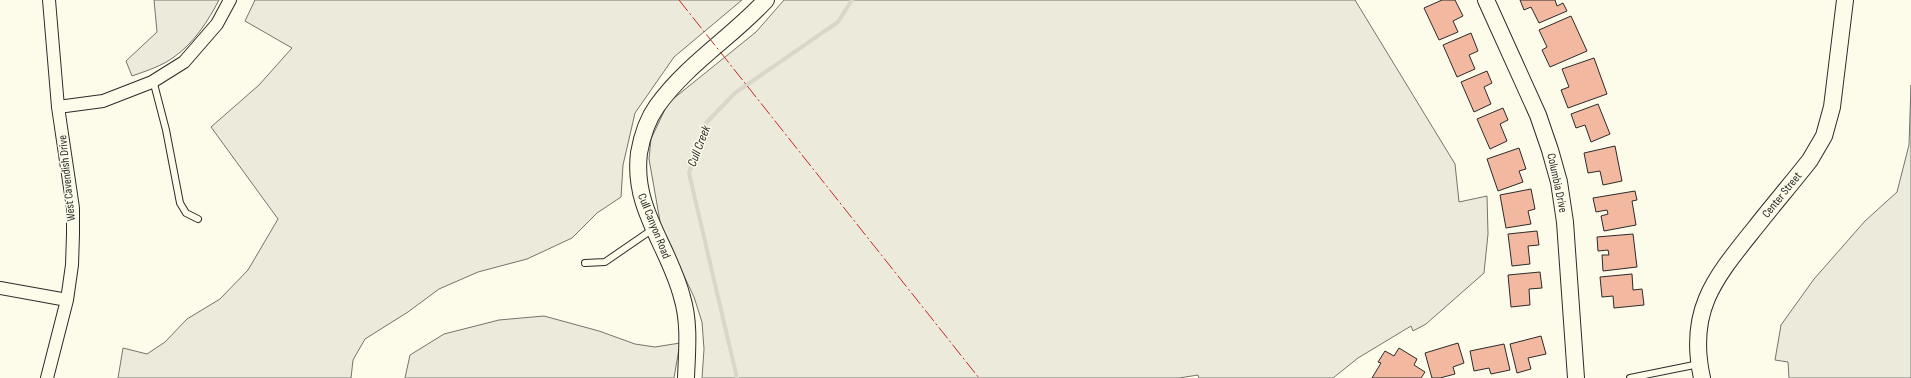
<svg xmlns="http://www.w3.org/2000/svg" width="1911" height="378" font-family="'Sofia Sans Condensed',sans-serif">
<style>
.green{fill:#ecebdb;stroke:#74746e}
.lines{fill:none;stroke-linecap:round;stroke-linejoin:round}
.stream{stroke:#d8d7c9;stroke-width:4}
.building{fill:#f2b8a0;stroke:#2b2b2b}
.service-casing{stroke:#2b2b2b;stroke-width:8}
.minor-casing{stroke:#2b2b2b;stroke-width:14}
.tertiary-casing{stroke:#2b2b2b;stroke-width:18}
.service{stroke:#fdfbea;stroke-width:6}
.minor{stroke:#fdfbea;stroke-width:12}
.tertiary{stroke:#fdfbea;stroke-width:16}
.power{stroke:#c62828;stroke-width:1;stroke-dasharray:14 3 2 3;stroke-linecap:butt}
.labels{text-anchor:middle;dominant-baseline:central;stroke-width:3;stroke-linejoin:round;paint-order:stroke}
.street-label{font-size:12px;fill:#2b2b2b;stroke:#fdfbea}
.water-label{font-size:13px;font-style:italic;fill:#2b2b2b;stroke:#fdfbea}
</style>
<rect width="100%" height="100%" fill="#fdfbea"/>
<!-- green -->
<path class="green" d="M154,0H219C208,21 194,43 174,57C162,66 146,71 132,76L126,61L157,32Z
M255,0H742L674,57L635,113L623,165L621,197L597,213L572,238L527,259L478,272L439,289L408,312L365,339L353,360L351,378H118L123,348L147,354L165,342L187,319L220,299L248,270L278,219L211,127L259,85L292,48L245,21Z
M784,0H1355L1455,164L1459,202L1487,196L1488,234L1484,273L1426,324L1413,331L1411,326L1358,358L1333,378H1199L1198,375L1179,378H702L704,349L702,322L694,297L661,227L649,159L651,139L668,103L756,32Z
M1911,85V378H1789L1788,362L1775,360L1781,325L1814,279L1865,221L1897,192L1909,145Z
M544,316L599,331L635,344L655,347L680,343L674,378H405L410,355L444,334L499,320Z"/>
<g class="lines">
<!-- stream -->
<path class="stream" d="M737,378L689,173L706,123L735,93L838,22L852,0"/>
</g>
<!-- building -->
<path class="building" d="M1442,0H1455L1463,16L1453,21L1458,32L1439,40L1424,8Z
M1520,0H1555L1557,6L1563,3L1567,11L1539,23L1531,7L1524,10Z
M1571,16L1587,51L1550,67L1542,50L1547,47L1539,30Z
M1471,33L1478,51L1469,55L1475,69L1457,77L1443,45Z
M1594,58L1607,94L1568,108L1561,90L1569,87L1562,69Z
M1487,71L1492,83L1484,87L1491,104L1474,112L1461,82Z
M1598,104L1610,134L1591,142L1585,125L1576,128L1571,114Z
M1503,108L1508,120L1500,124L1507,141L1490,149L1477,119Z
M1615,146L1622,181L1603,185L1600,171L1588,173L1584,153Z
M1519,148L1526,169L1519,171L1523,182L1498,191L1487,159Z
M1531,189L1535,209L1528,211L1531,224L1506,228L1500,195Z
M1635,191L1637,200L1632,201L1636,225L1604,231L1601,216L1608,214L1607,210L1596,212L1593,198Z
M1537,231L1539,245L1528,246L1530,264L1512,266L1508,234Z
M1633,234L1637,267L1603,271L1602,255H1609L1608,250L1598,251L1597,237Z
M1540,272L1542,288L1529,289L1530,305L1511,307L1508,275Z
M1632,274L1633,290L1642,289L1644,305L1614,308L1613,296L1602,297L1600,277Z
M1541,336L1546,354L1528,358L1531,369L1517,373L1510,344Z
M1458,343L1464,363L1453,367L1455,374L1440,378H1432L1425,353Z
M1504,344L1510,370L1491,374L1489,368L1474,371L1470,351Z
M1399,348L1417,359L1414,365L1425,372L1421,378H1372L1381,363L1378,362L1385,351L1394,356Z"/>
<g class="lines">
<!-- service casing -->
<g class="service-casing">
<path id="service" d="M153,80L166,130L180,203L186,213L198,219
M585,263L605,262L653,229
M1630,378L1699,364"/>
</g>
<!-- minor casing -->
<g class="minor-casing">
<path id="minor" d="M58,107L103,101L152,82L184,62L217,24L230,0
M0,288L67,300
M47,378L67,300L72,265L73,234V208L58,107L49,0"/>
</g>
<!-- tertiary casing -->
<g class="tertiary-casing">
<path id="tertiary" d="M1486,0L1538,115L1550,150L1559,182L1565,222L1576,378
M686,378C687,351 690,323 682,297C669,246 632,209 639,153C642,136 647,120 657,106C687,64 732,37 766,0
M1702,378C1687,310 1715,278 1755,228C1773,205 1792,183 1810,160L1824,136L1832,107L1845,0"/>
</g>
<!-- service -->
<use href="#service" class="service"/>
<!-- minor -->
<use href="#minor" class="minor"/>
<!-- tertiary -->
<use href="#tertiary" class="tertiary"/>
<!-- power -->
<path class="power" d="M679,0L979,378"/>
</g>
<g class="labels">
<!-- street labels -->
<g class="street-label">
<text transform="translate(67 178) rotate(-96)">West Cavendish Drive</text>
<text transform="translate(1557 183) rotate(78)">Columbia Drive</text>
<text transform="translate(1782 195) rotate(-51)">Center Street</text>
<text transform="translate(654 226) rotate(68)">Cull Canyon Road</text>
</g>
<!-- water labels -->
<g class="water-label">
<text transform="translate(699 146) rotate(-69)">Cull Creek</text>
</g>
</g>
</svg>
